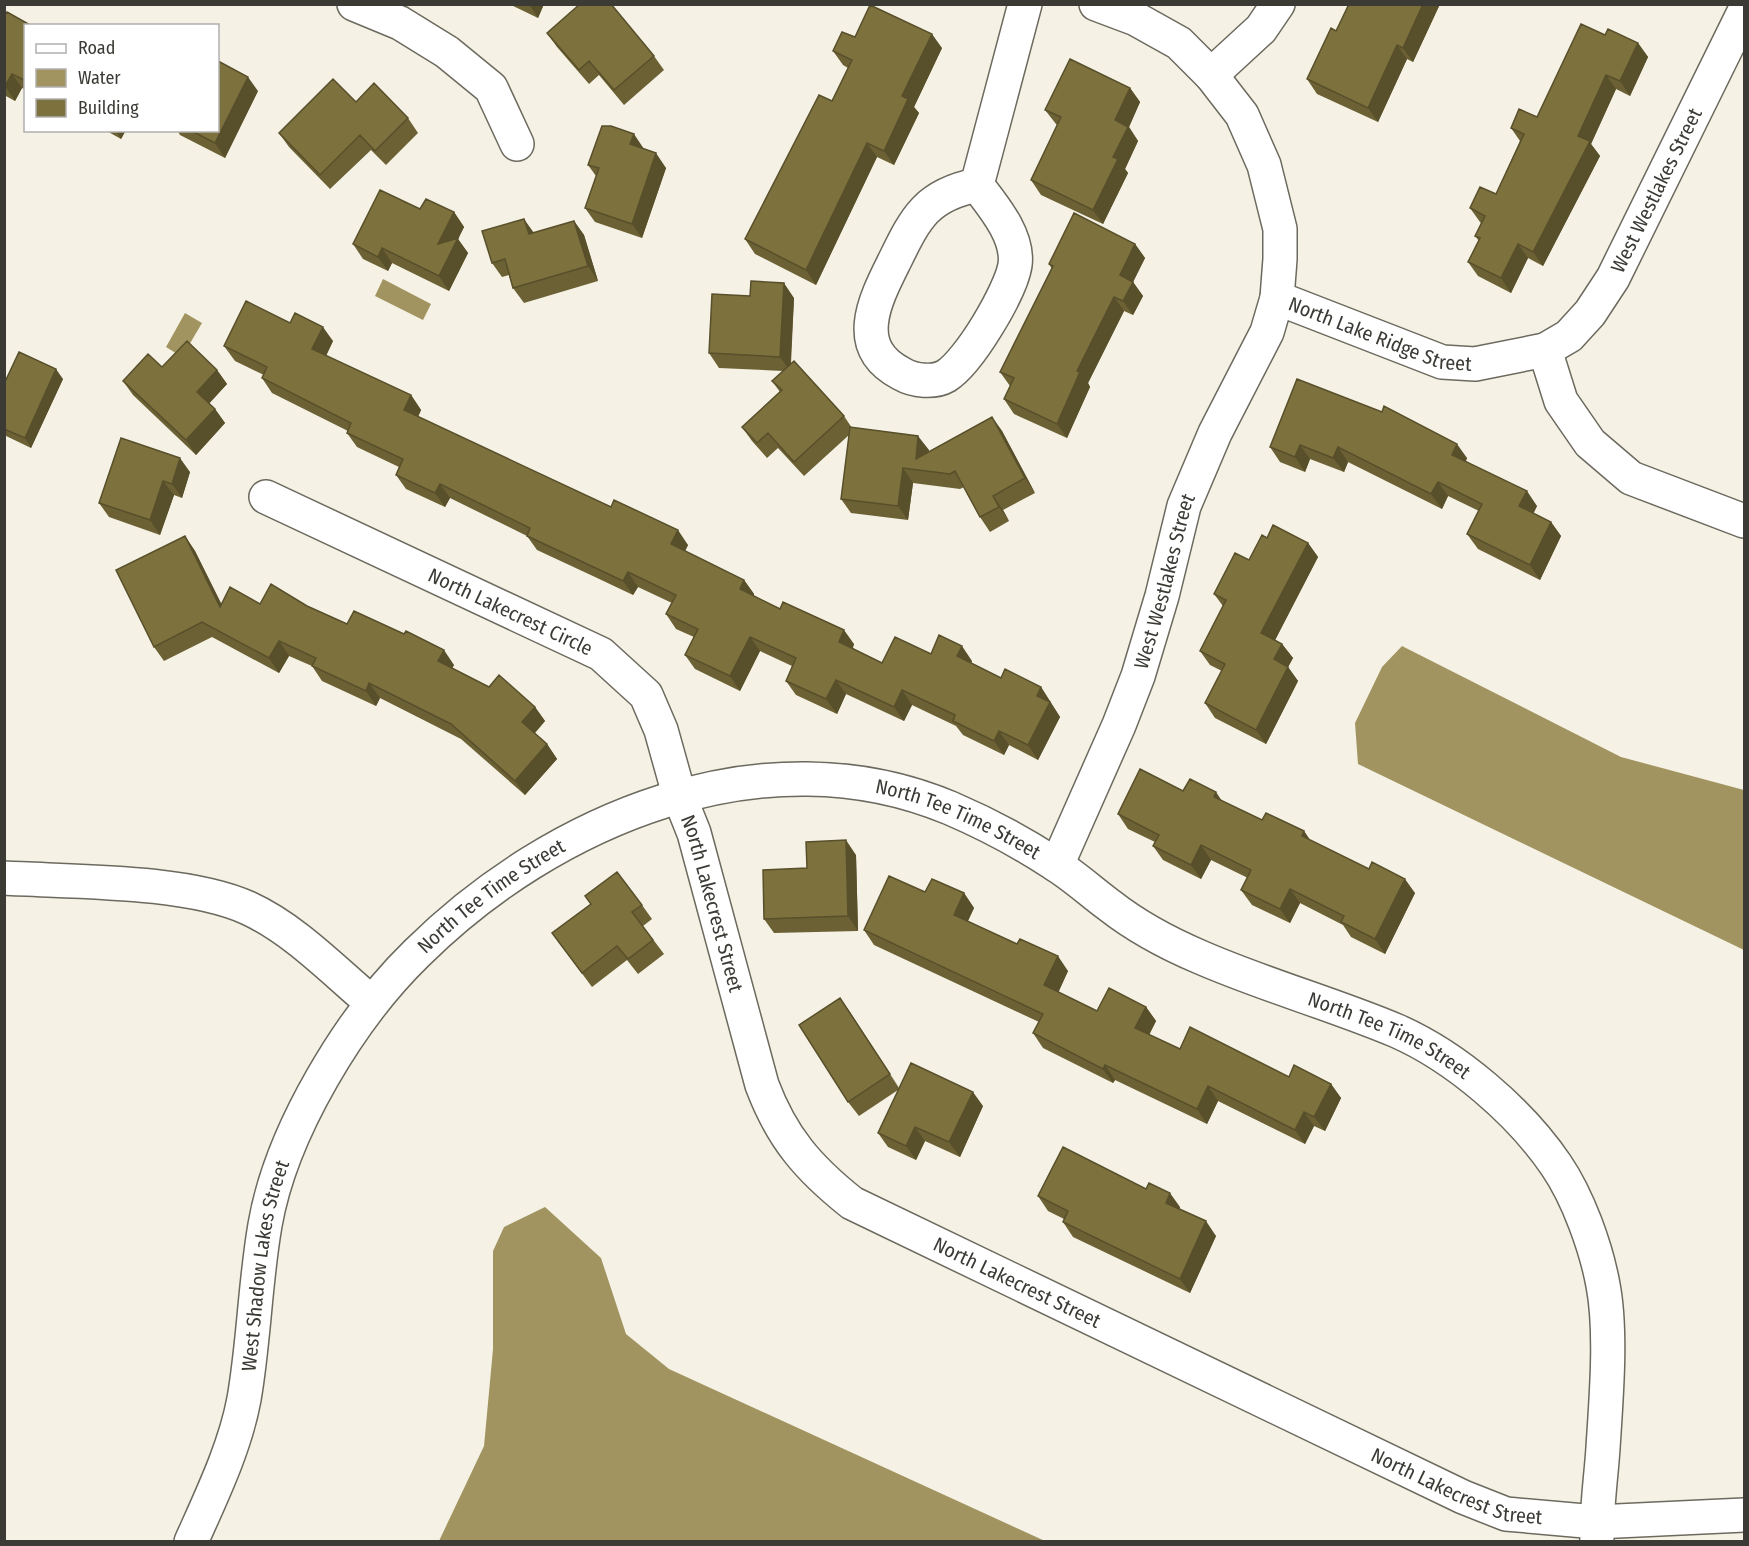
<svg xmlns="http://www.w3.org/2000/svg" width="1749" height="1546" font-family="'Fira Sans Condensed',sans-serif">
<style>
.water{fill:#a19460}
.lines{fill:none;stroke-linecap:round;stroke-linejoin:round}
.minor-casing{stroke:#6c695e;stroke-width:36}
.minor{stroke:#fff;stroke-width:33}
.wall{fill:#6c6135}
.shaded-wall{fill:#584f2b}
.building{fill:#7d713e;stroke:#584f2b;stroke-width:1.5}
.labels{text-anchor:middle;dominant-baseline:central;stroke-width:6;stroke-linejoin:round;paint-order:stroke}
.street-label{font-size:20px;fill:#3b3a35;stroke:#fff}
</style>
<rect width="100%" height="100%" fill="#f5f2e5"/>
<!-- water -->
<path class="water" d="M383,279L431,304L423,320L375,296Z
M185,313L202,323L182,357L166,347Z
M1402,646L1621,757L1744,790V950L1358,764L1355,723L1382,667Z
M545,1207L601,1258L626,1334L669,1369L1045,1541H439L484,1446L493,1349V1251L504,1227Z"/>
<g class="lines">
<!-- minor casing -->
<g class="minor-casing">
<g id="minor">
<path d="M354,4L400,23L447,52L491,88L517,144"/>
<path d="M1211,75L1261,29L1278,4"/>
<path d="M977,185C993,206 1019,236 1015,265C1011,291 969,362 946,376C934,383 914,381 902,374C850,347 875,300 895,260C916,217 927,195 977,185Z"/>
<path d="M977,185L1025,4"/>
<path id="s1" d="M1277,298L1442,362L1475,364L1545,350L1569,336L1590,313L1613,278L1744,12"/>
<path d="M1545,350L1561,401L1590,443L1631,478L1744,521"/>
<path id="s2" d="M266,497L601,654L646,695L661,730L680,798L694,833L762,1085C782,1138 808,1168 852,1203L1463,1497L1506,1514L1596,1522L1744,1515"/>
<path id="s3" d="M1057,865L1119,725L1138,676L1162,596L1184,506L1215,433L1267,332L1277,298L1280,259V229L1264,165L1242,115L1211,75L1179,43L1136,19L1096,4"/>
<path d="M4,878C74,882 186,880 248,908C294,929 333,970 371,1002"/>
<path id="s4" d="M191,1542C211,1497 235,1448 244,1399C254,1342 255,1282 265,1225C281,1132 350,1018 417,953C552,819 764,730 950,808C985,823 1021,842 1053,863C1073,875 1090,891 1109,905C1137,927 1167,943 1200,957C1264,985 1333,1004 1397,1031C1456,1057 1520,1112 1556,1165C1578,1197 1596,1247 1603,1285C1612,1332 1606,1400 1603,1448C1601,1479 1596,1510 1597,1542"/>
</g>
</g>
<!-- minor -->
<use href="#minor" class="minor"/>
</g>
<!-- wall -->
<path class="wall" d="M509,4H544L538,18Z
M1440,4L1413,62L1407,59L1378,122L1317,94L1307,79L1336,31Z
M4,16L26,26V90L22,88L15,101L4,95Z
M547,33L654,56L664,70L624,105L599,75L589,84L557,47Z
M1605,35L1638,43L1648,57L1630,96L1616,89L1591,144L1600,156L1543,266L1528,258L1511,293L1478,276L1468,262L1479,241L1475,236L1481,223L1480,222L1470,208L1496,194L1520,141L1511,128L1537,117Z
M855,37L942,48L914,107L919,113L894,165L877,157L816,285L755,254L745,239L832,101L848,68L843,65L833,51Z
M1130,88L1140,102L1129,127L1138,141L1125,169L1128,173L1103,224L1041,195L1031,180L1057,125L1056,124L1045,110Z
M258,91L225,158L180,135L177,130H218Z
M356,102L408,118L418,133L386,165L371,150L330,189L289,147L279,133Z
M105,130H126L121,139Z
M644,149L666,168L642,238L595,222L585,208L596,176L588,165Z
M420,209L454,212L464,227L458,239L468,253L449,291L392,263L388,271L363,259L353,244Z
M574,221L584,235L598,281L524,303L513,288L509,275L502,277L492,263L534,233Z
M1135,244L1145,258L1133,282L1143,296L1133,315L1124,311L1088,383L1090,387L1067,438L1014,414L1004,399L1010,386L1000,372L1052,269L1049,264Z
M750,296L794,298L791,364L844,416L852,428L929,450L928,452L992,417L1002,431L1035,493L1003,510L1009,521L990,532L980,517L964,487L960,489L913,483L908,520L851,513L841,499L849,435L804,476L778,448L767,458L752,441L742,427L780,392L772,381L783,371L719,368L709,353Z
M290,323L333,341L326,356L411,395L421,410L418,417L688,545L685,551L744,580L754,594V596L854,644L853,648L882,663L931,654L972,661L971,663L1001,678L1041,687L1060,717L1038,760L1009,745L1004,755L963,735L956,726L912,705L904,721L846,694L837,714L796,695L786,681L792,666L760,651L740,691L695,669L685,655L694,637L676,629L666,614L672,603L638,587L633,595L595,577L537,550L527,536L450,498L445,507L406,489L396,475L399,467L357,447L347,433L348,431L272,393L262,378L264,375L235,361L224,346Z
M162,367L217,370L227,384L209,403L215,409L225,423L196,455L133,395L123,381Z
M63,379L31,448L4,435V384Z
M1297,379L1467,458L1466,461L1537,506L1533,513L1551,522L1561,536L1540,580L1478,549L1467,534L1479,511L1448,496L1442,509L1348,462L1344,472L1310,459L1305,472L1280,462L1270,447Z
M190,472L182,498L174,495L160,535L109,517L99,503Z
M185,536L195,551L221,604H260L307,606L347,624L454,665L452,668L489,687L535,707L545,721L535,733L547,744L557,759L525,795L461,739L380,698L376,706L322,681L312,666L289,656L279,673L212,637L164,661L154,647Z
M1267,538L1308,543L1318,557L1275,640L1282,644L1293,658L1288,667L1298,681L1266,744L1215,718L1205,703L1222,671L1210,665L1200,651L1223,606L1214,594L1249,560Z
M1183,791L1222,801L1262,820L1304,831L1310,840L1415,893L1385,954L1351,937L1343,925L1300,903L1290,923L1252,905L1241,890L1248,878L1211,860L1201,879L1163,860L1153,846L1155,842L1128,829L1118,814Z
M856,855L858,931L774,933L764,919L807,868Z
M925,892L964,893L974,908L968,921L1068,971L1058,992L1097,1011L1146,1007L1156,1021L1149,1035L1180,1049L1289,1077L1331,1084L1341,1098L1325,1131L1314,1126L1305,1144L1218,1101L1207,1124L1115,1080L1113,1083L1043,1048L1033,1033L1039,1022L874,945L864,930Z
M585,896L642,905L652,919L643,926L664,954L638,974L627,960L592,987L552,933L591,904Z
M840,998L899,1088L983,1106L960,1157L925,1141L916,1160L888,1147L878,1133L898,1090L859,1116L848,1102Z
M1038,1196L1180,1207V1209L1216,1236L1190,1293L1073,1237L1063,1222L1064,1219L1048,1211Z"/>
<!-- shaded-wall -->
<path class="shaded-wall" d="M529,4H544L538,18Z
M1423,4H1440L1413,62L1403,48Z
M932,34L942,48L914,107L919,113L894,165L884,151L902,96Z
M1638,43L1648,57L1630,96L1620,81Z
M1397,45L1407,59L1378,122L1368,108Z
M12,74L22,88L15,101L5,86Z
M1606,75L1616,89L1591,144L1600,156L1543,266L1533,252L1578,136Z
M248,77L258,91L225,158L215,143Z
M1130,88L1140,102L1129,127L1138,141L1125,169L1128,173L1103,224L1093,210L1113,157L1115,120Z
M116,130H126L121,139Z
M634,134L644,149L630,144Z
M867,143L877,157L816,285L806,270Z
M656,153L666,168L642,238L632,224Z
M454,212L464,227L458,239L468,253L449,291L439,276L438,244Z
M524,219L534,233L529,234Z
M574,221L584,235L598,281L588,266Z
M1135,244L1145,258L1133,282L1143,296L1133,315L1123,301L1120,275Z
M1518,244L1528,258L1511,293L1501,278Z
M382,248L392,263L388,271L378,257Z
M784,283L794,298L790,371L780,357Z
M1114,297L1124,311L1088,383L1090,387L1067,438L1057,424L1077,371Z
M323,327L333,341L322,364L312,349Z
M56,369L63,379L31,448L25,438Z
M217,370L227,384L207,406L197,392Z
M411,395L421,410L414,425L404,410Z
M215,409L225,423L196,455L186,440Z
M992,417L1002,431L1035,493L1025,478Z
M918,436L929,450L926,471L916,459Z
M1457,444L1467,458L1462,469L1452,455Z
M1300,445L1310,459L1305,472L1295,457Z
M1338,447L1348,462L1344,472L1333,458Z
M180,458L190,472L182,498L172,484Z
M903,468L913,483L908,520L898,506Z
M163,481L174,495L160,535L150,520Z
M1438,482L1448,496L1442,509L1431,494Z
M440,484L450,498L445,507L435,493Z
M1527,491L1537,506L1530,521L1519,506Z
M993,496L1003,510L1009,521L999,507Z
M1551,522L1561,536L1540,580L1530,565Z
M678,530L688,545L681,559L671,544Z
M185,536L195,551L230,621L220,607Z
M1308,543L1318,557L1271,648L1261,633Z
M628,572L638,587L633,595L623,581Z
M744,580L754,594L750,604L740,589Z
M844,630L854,644L849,656L839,642Z
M750,637L760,651L740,691L730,676Z
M279,641L289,656L279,673L269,658Z
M1282,644L1293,658L1288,667L1298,681L1266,744L1256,730L1274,659Z
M962,646L972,661L968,670L957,656Z
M444,650L454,665L448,676L438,661Z
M836,680L846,694L837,714L826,699Z
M369,683L380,698L376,706L366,691Z
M1041,687L1060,717L1038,760L1028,745L1037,696Z
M902,690L912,705L904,721L894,707Z
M535,707L545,721L532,736L522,722Z
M999,731L1009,745L1004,755L994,741Z
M547,744L557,759L525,795L515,781Z
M1216,792L1226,807L1214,797Z
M1304,831L1314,846L1302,836Z
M846,840L856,855L858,931L848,916Z
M1201,845L1211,860L1201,879L1191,865Z
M1405,879L1415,893L1385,954L1375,939Z
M1290,889L1300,903L1290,923L1280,909Z
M964,893L974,908L964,929L954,915Z
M1058,956L1068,971L1055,1000L1044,985Z
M840,998L850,1012L900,1089L890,1074Z
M1146,1007L1156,1021L1145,1043L1135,1028Z
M1105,1065L1115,1080L1113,1083L1103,1069Z
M1331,1084L1341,1098L1325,1131L1314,1117Z
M1208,1086L1218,1101L1207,1124L1197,1109Z
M973,1092L983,1106L960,1157L949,1142Z
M1304,1112L1314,1126L1305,1144L1295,1130Z
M915,1127L925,1141L916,1160L906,1146Z
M1170,1193L1180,1207L1176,1217L1166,1203Z
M1206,1221L1216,1236L1190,1293L1180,1279Z"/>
<!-- building -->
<path class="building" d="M580,4H611L654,56L614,90L589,61L579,70L547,33Z
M1349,4H1423L1403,48L1397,45L1368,108L1307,79L1331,28L1336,31Z
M870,5L932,34L902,96L908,99L884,151L867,143L806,270L745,239L819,95L832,101L852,60L833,51L842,32L855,37Z
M7,12L32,26H26V81L12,74L5,86H4V16Z
M1581,24L1605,35L1608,29L1638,43L1620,81L1606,75L1578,136L1590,141L1533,252L1518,244L1501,278L1468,262L1480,238L1475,236L1485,216L1470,208L1480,187L1496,194L1524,134L1511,128L1519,109L1537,117Z
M1070,59L1130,88L1115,120L1128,127L1113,157L1118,159L1093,210L1031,180L1061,117L1045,110Z
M218,61L248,77L215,143L190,130H218Z
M333,79L356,102L374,83L408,118L375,151L360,135L320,175L279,133Z
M602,126H611L634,134L630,144L656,153L632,224L585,208L599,168L588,165Z
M380,190L420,209L426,199L454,212L438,244L458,238L439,276L382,248L378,257L353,244Z
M1074,213L1135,244L1120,275L1133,282L1123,301L1114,297L1077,371L1080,372L1057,424L1004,399L1014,378L1000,372L1053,266L1049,264Z
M524,219L529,234L574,221L588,266L513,288L505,259L492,263L482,231Z
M751,281L784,283L780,357L709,353L712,294L750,296Z
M246,301L290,323L295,313L323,327L312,349L411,395L404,410L611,507L614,500L678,530L671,544L744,580L740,589L780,609L783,602L844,630L839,642L882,663L895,637L931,654L939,635L962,646L957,656L1001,678L1005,669L1041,687L1037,696L1050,702L1028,745L999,731L994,741L953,721L955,715L902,690L894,707L836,680L826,699L786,681L796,658L750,637L730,676L685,655L698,629L666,614L676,595L628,572L623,581L585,563L527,536L530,528L440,484L435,493L396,475L403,459L347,433L351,423L262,378L267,367L224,346Z
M187,341L217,370L197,392L215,409L186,440L123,381L148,354L162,367Z
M19,352L56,369L25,438L4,429V384Z
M794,361L844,416L794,462L768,433L757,443L742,427L782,390L772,381Z
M1297,379L1382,412L1384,406L1457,444L1452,455L1527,491L1519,506L1551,522L1530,565L1467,534L1482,504L1438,482L1431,494L1338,447L1333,458L1300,445L1295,457L1270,447Z
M992,417L1025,478L993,496L999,507L980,517L955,471L950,474L903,468L898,506L841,499L850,427L918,436L916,459Z
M121,438L180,458L172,484L163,481L150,520L99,503Z
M1273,525L1308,543L1261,633L1282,644L1274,659L1288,667L1256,730L1205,703L1225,664L1200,651L1226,600L1214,594L1235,553L1249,560L1262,535L1267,538Z
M185,536L220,607L230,587L260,604L271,584L307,606L347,624L354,611L404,634L406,631L444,650L438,661L489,687L499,675L535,707L522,722L547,744L515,781L451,724L369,683L366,691L312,666L316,658L279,641L269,658L202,622L154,647L116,570Z
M1140,769L1183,791L1190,779L1216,792L1214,797L1262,820L1266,813L1304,831L1302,836L1369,869L1372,862L1405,879L1375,939L1341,922L1344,916L1290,889L1280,909L1241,890L1251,870L1201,845L1191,865L1153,846L1159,835L1118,814Z
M846,840L848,916L764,919L763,870L807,868L806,842Z
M617,872L642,905L632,912L653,940L628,959L617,946L582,973L552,933L591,904L585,896Z
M889,876L925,892L932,879L964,893L954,915L1017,944L1020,939L1058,956L1044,985L1097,1011L1109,988L1146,1007L1135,1028L1180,1049L1190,1027L1289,1077L1294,1065L1331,1084L1314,1117L1304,1112L1295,1130L1208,1086L1197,1109L1105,1065L1103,1069L1033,1033L1043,1014L864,930Z
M840,998L890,1074L848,1102L799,1025Z
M911,1063L973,1092L949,1142L915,1127L906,1146L878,1133Z
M1063,1147L1146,1189L1149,1183L1170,1193L1166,1203L1206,1221L1180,1279L1063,1222L1068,1211L1038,1196Z"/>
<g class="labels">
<!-- street labels -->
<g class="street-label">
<text stroke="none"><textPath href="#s1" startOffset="480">West Westlakes Street</textPath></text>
<text stroke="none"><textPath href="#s1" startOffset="110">North Lake Ridge Street</textPath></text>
<text stroke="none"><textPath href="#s3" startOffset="304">West Westlakes Street</textPath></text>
<text stroke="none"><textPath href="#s2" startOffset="270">North Lakecrest Circle</textPath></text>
<text stroke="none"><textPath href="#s4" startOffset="1240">North Tee Time Street</textPath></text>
<text stroke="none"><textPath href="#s4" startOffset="738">North Tee Time Street</textPath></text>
<text stroke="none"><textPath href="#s2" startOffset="650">North Lakecrest Street</textPath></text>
<text stroke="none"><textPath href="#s4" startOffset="1726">North Tee Time Street</textPath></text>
<text stroke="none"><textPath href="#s4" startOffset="288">West Shadow Lakes Street</textPath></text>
<text stroke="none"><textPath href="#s2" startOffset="1172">North Lakecrest Street</textPath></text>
<text stroke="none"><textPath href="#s2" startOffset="1658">North Lakecrest Street</textPath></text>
</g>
</g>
<!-- border -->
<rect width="1749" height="1546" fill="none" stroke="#3b3a35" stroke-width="12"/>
<!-- legend -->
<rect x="24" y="24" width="195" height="108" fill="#ffffff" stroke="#b1b0ae" stroke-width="1.5"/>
<rect x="36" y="44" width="30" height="9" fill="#ffffff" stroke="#b1b0ae" stroke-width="1.5"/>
<text x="78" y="54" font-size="18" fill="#3b3a35">Road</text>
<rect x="36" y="69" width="30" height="18" fill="#a19460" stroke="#b1b0ae" stroke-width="1.5"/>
<text x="78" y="84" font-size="18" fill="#3b3a35">Water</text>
<rect x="36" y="99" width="30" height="18" fill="#7d713e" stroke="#b1b0ae" stroke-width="1.5"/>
<text x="78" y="114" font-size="18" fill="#3b3a35">Building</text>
</svg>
